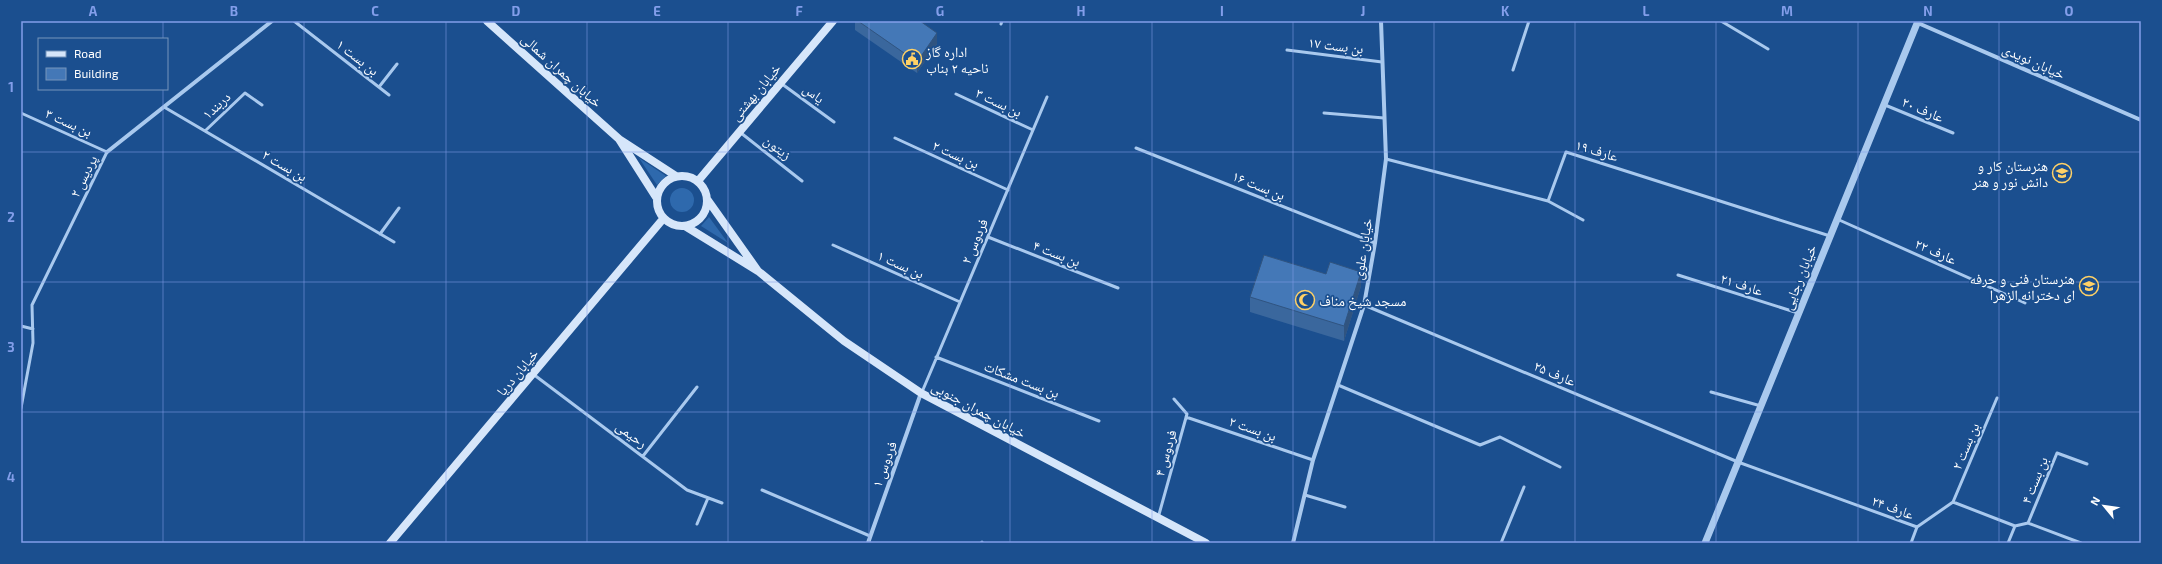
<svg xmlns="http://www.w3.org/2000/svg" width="2162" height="564" font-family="'Exo 2','Noto Naskh Arabic',sans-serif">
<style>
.green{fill:#2e69ad}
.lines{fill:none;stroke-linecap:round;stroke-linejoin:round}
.service{stroke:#a9c9ee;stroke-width:3}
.minor{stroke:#a9c9ee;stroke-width:4}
.tertiary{stroke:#a9c9ee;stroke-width:7}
.secondary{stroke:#d6e6fa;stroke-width:8}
.wall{fill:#3a679d}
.shaded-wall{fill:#305480}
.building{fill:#4478b7;stroke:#305480}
.grid{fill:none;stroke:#839eea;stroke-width:1;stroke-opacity:0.55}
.labels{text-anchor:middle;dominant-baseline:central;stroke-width:3.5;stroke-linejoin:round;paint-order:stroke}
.street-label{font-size:14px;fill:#fff;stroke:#1b4f8f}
.poi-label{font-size:14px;fill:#fff;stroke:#1b4f8f;text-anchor:start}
.neatline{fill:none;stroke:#839eea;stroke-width:1.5}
.grid-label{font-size:13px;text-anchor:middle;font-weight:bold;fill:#839eea}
</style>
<rect width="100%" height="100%" fill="#1b4f8f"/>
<!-- green -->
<path class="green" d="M639,158L666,176L657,185Z
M670 200a12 12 0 1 1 24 0a12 12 0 1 1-24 0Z
M709,217L728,243L701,226Z"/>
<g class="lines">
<!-- service -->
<path class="service" d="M294,21L389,95
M1721,21L1768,49
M1001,24L1002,21
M1287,50L1382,62
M1513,70L1529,21
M782,84L834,122
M379,87L397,64
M956,94L1033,130
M1885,105L1953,133
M164,107L394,242
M21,113L107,152L32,305L33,343L21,408
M1324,113L1384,118
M205,131L245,93L262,105
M741,133L802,181
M895,138L1008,190
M1136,148L1375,243
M1386,159L1548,201L1583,220
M1548,201L1566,152L1830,236
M1837,219L2025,303
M380,234L399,208
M988,237L1118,288
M833,245L960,302
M1678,275L1798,313
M1364,305L1738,462L1917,527L1953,502L2015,526L2028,523L2081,543
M21,326L33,329
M936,357L1099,421
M533,374L687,490L722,503
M1338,385L1480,445L1500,437L1560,467
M922,392L1047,97
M1711,392L1761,406
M1186,417L1313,460
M643,456L697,387
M762,490L870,536
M1305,495L1345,507
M1953,502L1997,398
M1158,518L1187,414L1174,399
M2028,523L2057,453L2087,464
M697,524L708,498
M981,543L982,542
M1501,543L1524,487
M1911,543L1917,527
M2008,543L2015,526"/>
<!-- minor -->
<path class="minor" d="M1918,23L2141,120
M107,152L272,21
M868,543L921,393
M1293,543L1313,460L1364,305L1375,243L1386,159L1381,21"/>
<!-- tertiary -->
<path class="tertiary" d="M1705,543L1918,21"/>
<!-- secondary -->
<path class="secondary" d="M487,21L619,139
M657 201a25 25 0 1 1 50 0a25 25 0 1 1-50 0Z
M698,181L833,21
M656,197L619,139L676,176
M685,226L758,271L707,199
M758,271L844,341L921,393L1206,543
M390,543L663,219"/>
</g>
<!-- wall -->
<path class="wall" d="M855,21H920L937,44L917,73L855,30Z
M1361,286L1344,341L1250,312V297Z"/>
<!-- shaded-wall -->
<path class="shaded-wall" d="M937,33V44L917,73V62Z
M1361,272V286L1344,341V326Z"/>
<!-- building -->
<path class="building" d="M858,21H920L937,33L917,62Z
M1264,255L1326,274L1330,262L1361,272L1344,326L1250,297Z"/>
<!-- grid -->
<path class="grid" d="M163,21V39M304,21V543M446,21V543M587,21V543M728,21V543M869,21V543M1010,21V543M1152,21V543M1293,21V543M1434,21V543M1575,21V543M1716,21V543M1858,21V543M1999,21V543M163,89V543M21,152H2141M21,282H2141M21,412H2141"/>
<!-- icons -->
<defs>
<g id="civic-ring" transform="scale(1)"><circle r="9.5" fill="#1b4f8f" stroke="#ffd166" stroke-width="1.5"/><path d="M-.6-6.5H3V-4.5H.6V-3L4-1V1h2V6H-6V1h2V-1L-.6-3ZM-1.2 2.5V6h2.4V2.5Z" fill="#ffd166"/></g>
<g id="school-ring" transform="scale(1)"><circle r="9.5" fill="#1b4f8f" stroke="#ffd166" stroke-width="1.5"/><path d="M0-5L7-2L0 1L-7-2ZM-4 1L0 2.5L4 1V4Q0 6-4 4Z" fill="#ffd166"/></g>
<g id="mosque-ring" transform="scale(1)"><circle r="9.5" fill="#1b4f8f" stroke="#ffd166" stroke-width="1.5"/><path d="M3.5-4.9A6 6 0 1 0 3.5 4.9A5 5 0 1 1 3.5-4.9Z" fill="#ffd166"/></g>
</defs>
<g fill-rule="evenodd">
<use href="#civic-ring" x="912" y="59"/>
<use href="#school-ring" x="2062" y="173"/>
<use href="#school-ring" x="2089" y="286"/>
<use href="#mosque-ring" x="1305" y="300"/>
</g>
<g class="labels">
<!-- street labels -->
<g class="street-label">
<text transform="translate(1336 45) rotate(7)">بن بست ۱۷</text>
<text transform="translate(358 57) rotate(38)">بن بست ۱</text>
<text transform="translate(2034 61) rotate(24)">خیابان نویدی</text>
<text transform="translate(562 70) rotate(42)">خیابان چمران شمالی</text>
<text transform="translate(755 92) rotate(-50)">خیابان بهشتی</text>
<text transform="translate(814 93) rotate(36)">یاس</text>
<text transform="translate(999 102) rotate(25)">بن بست ۳</text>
<text transform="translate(216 105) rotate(-43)">دربند۱</text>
<text transform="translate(1923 109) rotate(23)">عارف ۲۰</text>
<text transform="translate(69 122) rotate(24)">بن بست ۳</text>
<text transform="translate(778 147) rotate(38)">زیتون</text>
<text transform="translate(1597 150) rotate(17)">عارف ۱۹</text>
<text transform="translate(956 154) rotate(24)">بن بست ۲</text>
<text transform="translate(285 165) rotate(30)">بن بست ۲</text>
<text transform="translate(83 176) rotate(-64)">پردیس ۲</text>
<text transform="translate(1259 185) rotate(22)">بن بست ۱۶</text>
<text transform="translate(974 241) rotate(-67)">فردوس ۲</text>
<text transform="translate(1362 249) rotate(-81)">خیابان علوی</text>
<text transform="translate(1936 251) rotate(24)">عارف ۲۲</text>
<text transform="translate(1057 253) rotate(21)">بن بست ۴</text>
<text transform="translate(901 264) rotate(24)">بن بست ۱</text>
<text transform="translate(1799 277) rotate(-68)">خیابان رجایی</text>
<text transform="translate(1742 284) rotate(18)">عارف ۲۱</text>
<text transform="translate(517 372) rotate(-50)">خیابان دریا</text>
<text transform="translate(1555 373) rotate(23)">عارف ۲۵</text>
<text transform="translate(1022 379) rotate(21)">بن بست مشکات</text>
<text transform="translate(979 409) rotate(28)">خیابان چمران جنوبی</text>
<text transform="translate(1253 428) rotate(19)">بن بست ۲</text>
<text transform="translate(632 434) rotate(37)">رحیمی</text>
<text transform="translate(1965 446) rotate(-67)">بن بست ۲</text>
<text transform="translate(1165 453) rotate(-74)">فردوس ۴</text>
<text transform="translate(884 464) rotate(-70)">فردوس ۱</text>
<text transform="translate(2034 480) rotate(-68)">بن بست ۴</text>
<text transform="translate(1893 507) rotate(20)">عارف ۲۴</text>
</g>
<!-- poi labels -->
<g class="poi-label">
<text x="926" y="51">اداره گاز<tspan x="926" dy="16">ناحیه ۲ بناب</tspan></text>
<text x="2048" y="165" text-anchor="end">هنرستان کار و<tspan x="2048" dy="16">دانش نور و هنر</tspan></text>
<text x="2075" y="278" text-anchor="end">هنرستان فنی و حرفه<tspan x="2075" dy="16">ای دخترانه الزهرا</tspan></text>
<text x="1319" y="300">مسجد شیخ مناف</text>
</g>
</g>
<!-- border -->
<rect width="2162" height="564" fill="none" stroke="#1b4f8f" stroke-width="44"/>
<!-- legend -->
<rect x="38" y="38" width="130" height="52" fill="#1b4f8f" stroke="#7695bc"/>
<rect x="46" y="51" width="20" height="6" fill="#d6e6fa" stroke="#7695bc"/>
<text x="74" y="58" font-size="12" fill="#ffffff">Road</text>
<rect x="46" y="68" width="20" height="12" fill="#4478b7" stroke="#7695bc"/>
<text x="74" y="78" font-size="12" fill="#ffffff">Building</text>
<!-- north arrow -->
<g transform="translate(2104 506) rotate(299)" stroke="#1b4f8f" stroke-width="3" paint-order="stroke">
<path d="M0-3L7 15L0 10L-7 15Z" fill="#ffffff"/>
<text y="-6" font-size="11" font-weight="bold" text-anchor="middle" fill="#ffffff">N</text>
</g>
<rect x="22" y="22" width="2118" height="520" class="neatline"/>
<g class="grid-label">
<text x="93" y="16">A</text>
<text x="234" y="16">B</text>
<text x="375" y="16">C</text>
<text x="516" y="16">D</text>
<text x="657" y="16">E</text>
<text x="799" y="16">F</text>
<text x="940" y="16">G</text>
<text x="1081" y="16">H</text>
<text x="1222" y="16">I</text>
<text x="1363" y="16">J</text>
<text x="1505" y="16">K</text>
<text x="1646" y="16">L</text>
<text x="1787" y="16">M</text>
<text x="1928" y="16">N</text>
<text x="2069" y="16">O</text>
<text x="11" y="92">1</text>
<text x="11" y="222">2</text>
<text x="11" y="352">3</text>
<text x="11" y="482">4</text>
</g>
</svg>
